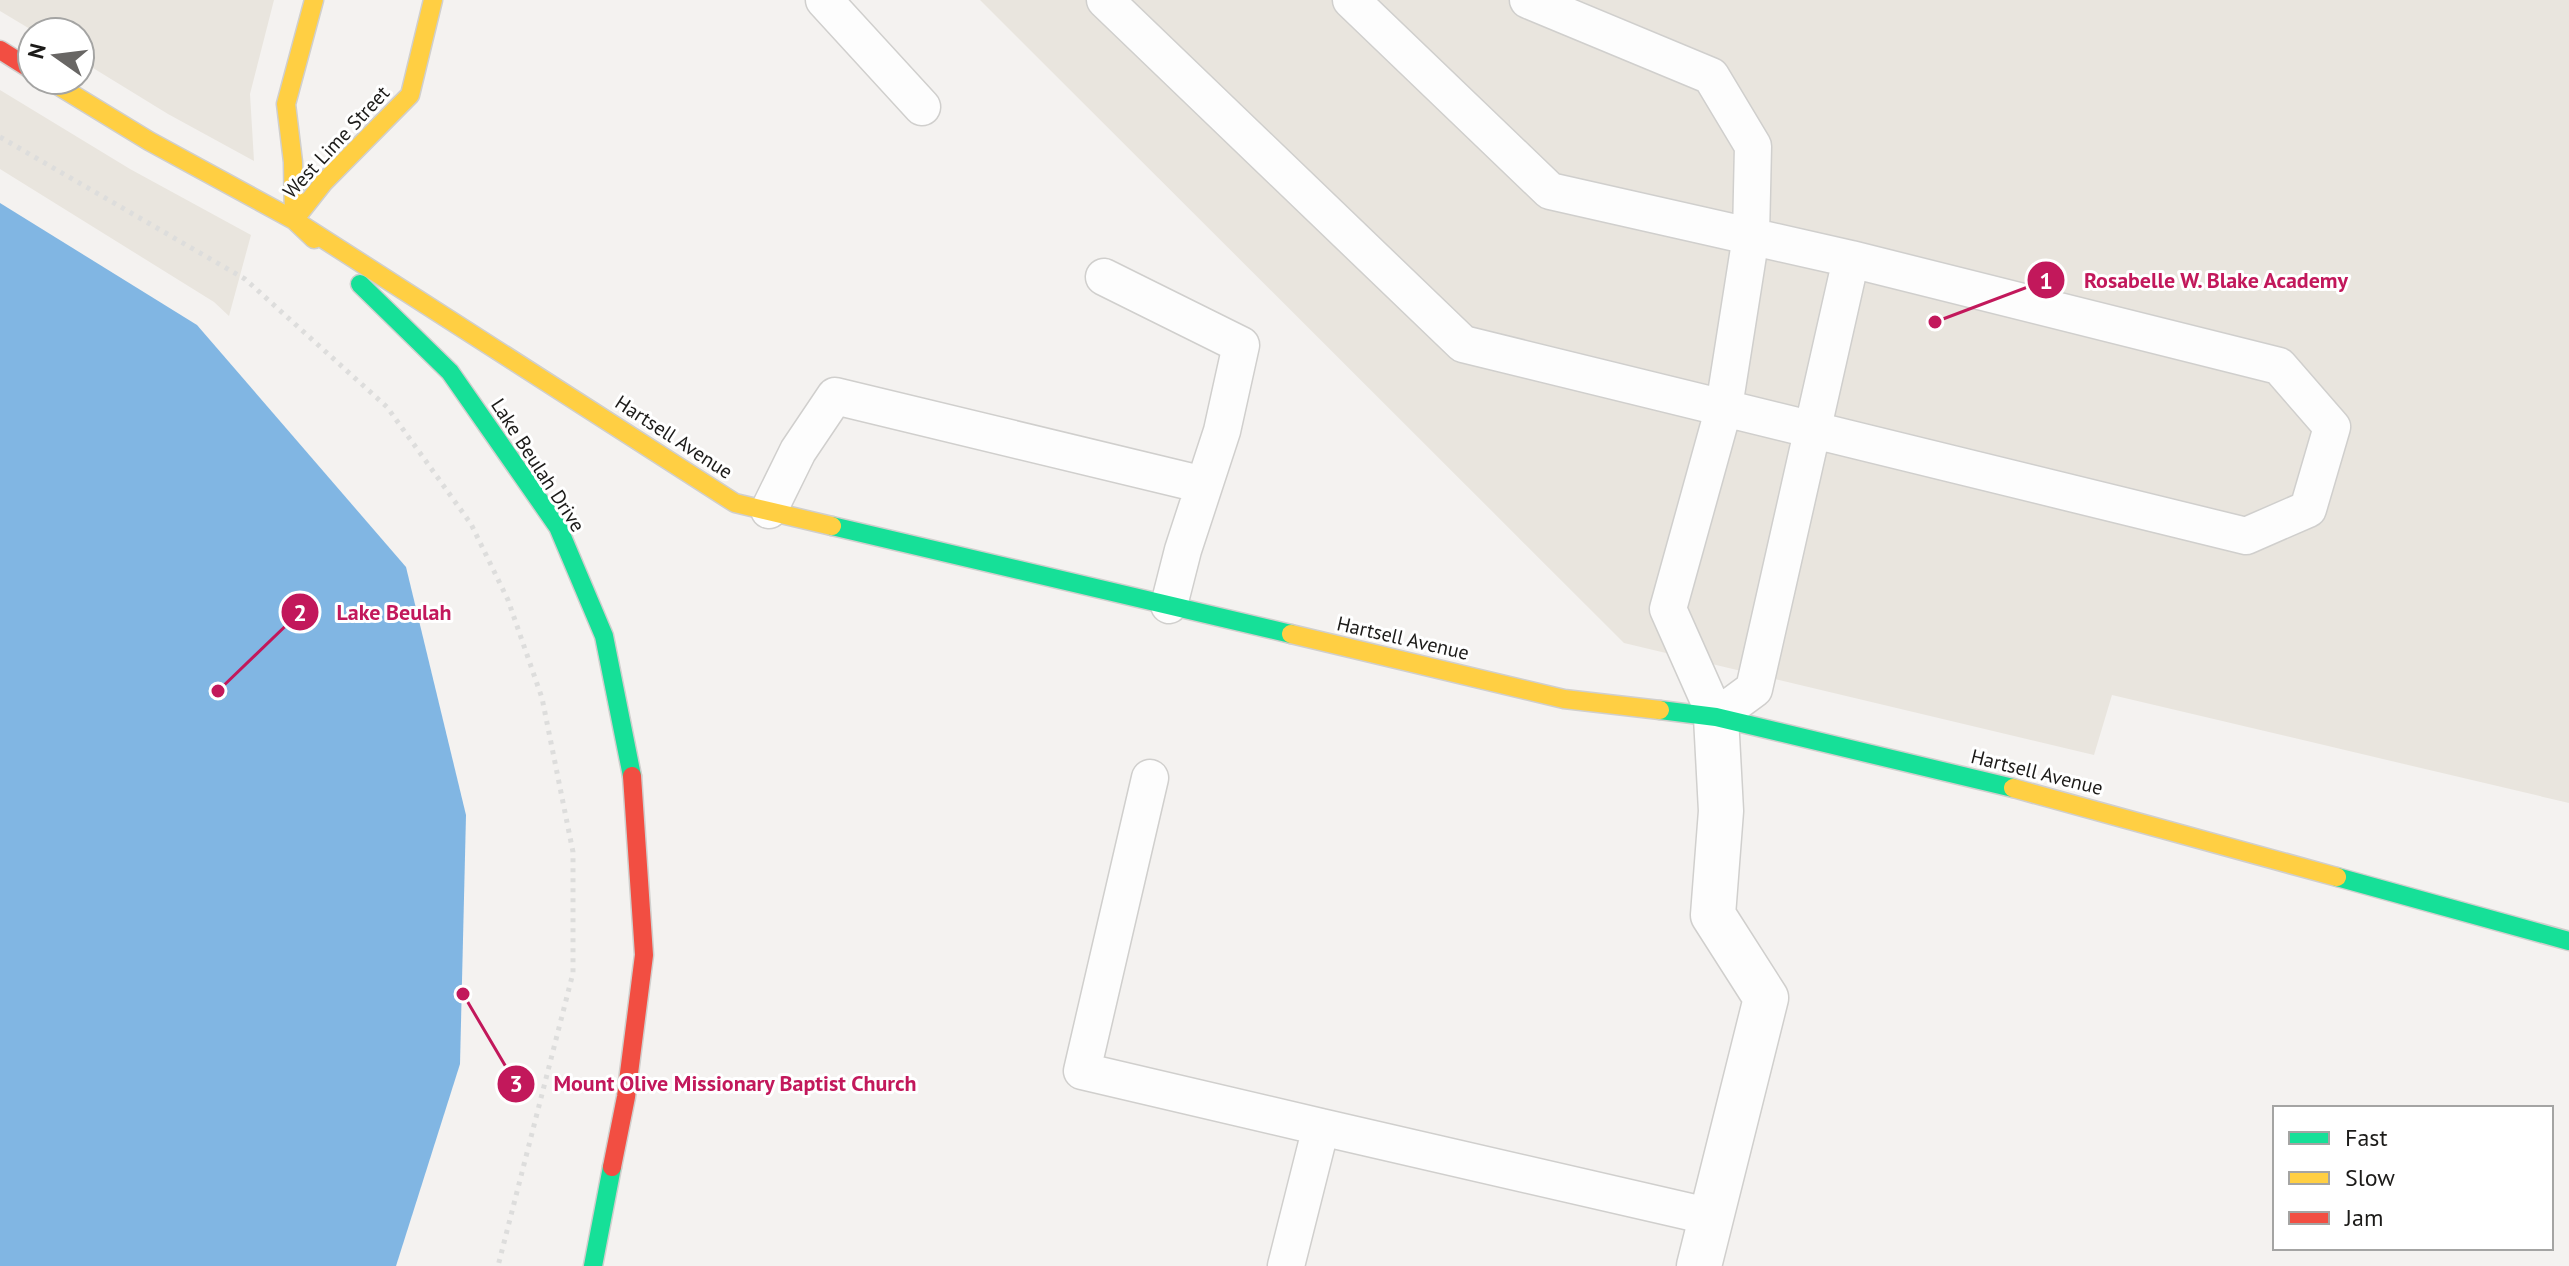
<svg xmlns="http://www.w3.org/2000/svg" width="2569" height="1266" font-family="'PT Sans',sans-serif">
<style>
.built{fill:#e9e5de}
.water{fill:#81b6e3}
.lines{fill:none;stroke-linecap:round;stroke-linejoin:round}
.lane-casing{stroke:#d0cfcd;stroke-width:39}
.street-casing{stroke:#d0cfcd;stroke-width:47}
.fast-casing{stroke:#d0cfcd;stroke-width:21}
.slow-casing{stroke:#d0cfcd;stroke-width:21}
.jam-casing{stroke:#d0cfcd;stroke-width:21}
.path{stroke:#dddddc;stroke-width:5;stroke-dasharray:4 6;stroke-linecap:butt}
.lane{stroke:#fdfdfd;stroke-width:36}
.street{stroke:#fdfdfd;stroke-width:44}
.fast{stroke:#16e098;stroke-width:18}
.slow{stroke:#ffcf43;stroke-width:18}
.jam{stroke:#f24e42;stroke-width:18}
.labels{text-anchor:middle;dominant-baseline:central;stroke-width:6;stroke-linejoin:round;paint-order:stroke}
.street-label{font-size:20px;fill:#1c1b19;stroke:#fff}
.leader{fill:none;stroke:#c2185b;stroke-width:3}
.callout-dot{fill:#c2185b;stroke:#fff;stroke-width:3}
.mark-label{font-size:24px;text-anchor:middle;font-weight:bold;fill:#fff}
.callout-label{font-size:22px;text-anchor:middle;font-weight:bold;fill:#c2185b;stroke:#fff;stroke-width:6;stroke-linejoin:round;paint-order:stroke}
</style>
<rect width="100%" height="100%" fill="#f4f2f0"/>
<!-- built -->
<path class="built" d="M0,0H274L250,94L254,161L168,114L80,60V32H35L0,11Z
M980,0H2569V803L2112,695L2094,755L1624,643Z
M0,90L130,169L251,235L229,316L214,302L0,169Z"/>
<!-- water -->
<path class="water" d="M0,203L197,325L406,567L466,815L460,1064L396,1266H0Z"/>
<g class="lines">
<!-- lane casing -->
<g class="lane-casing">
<path id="lane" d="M824,0L922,107
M1105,0L1463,344L2246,536L2308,509L2332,427L2279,366L1851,259L1550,191L1351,0
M1528,0L1711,76L1753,146L1751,236L1724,407L1668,609L1716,717L1754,689L1851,259
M1104,277L1241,345L1222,431L1183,550L1169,605
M769,510L798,451L835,396L1204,485
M1150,778L1082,1071L1321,1127L1286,1266
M1321,1127L1712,1217"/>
</g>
<!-- street casing -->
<g class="street-casing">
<path id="street" d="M1699,1266L1766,998L1713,915L1721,811L1716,717"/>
</g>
<!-- fast casing -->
<g class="fast-casing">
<path id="fast" d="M360,284L450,372L558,527L604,636L632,776
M832,526L1291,634
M1660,710L1716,717L2013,788
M2337,877L2569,941
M593,1266L612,1167"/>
</g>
<!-- slow casing -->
<g class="slow-casing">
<path id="slow" d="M49,80L149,141L294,220L314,239
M294,220L735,503L832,526
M294,220L324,182L410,95L433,0
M294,220L293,162L286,104L314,0
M1291,634L1564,699L1660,710
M2013,788L2337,877"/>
</g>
<!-- jam casing -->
<g class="jam-casing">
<path id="jam" d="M0,50L32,70
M612,1167L626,1097L644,955L632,776"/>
</g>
<!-- path -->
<path class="path" d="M0,137L245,279L387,407L471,524L508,600L542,698L573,852V973L498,1266"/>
<!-- lane -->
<use href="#lane" class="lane"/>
<!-- street -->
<use href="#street" class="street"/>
<!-- fast -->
<use href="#fast" class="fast"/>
<!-- slow -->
<use href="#slow" class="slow"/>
<!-- jam -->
<use href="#jam" class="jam"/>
</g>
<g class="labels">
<!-- street labels -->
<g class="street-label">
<text transform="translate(336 142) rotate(-47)">West Lime Street</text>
<text transform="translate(674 437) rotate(33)">Hartsell Avenue</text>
<text transform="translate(538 465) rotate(57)">Lake Beulah Drive</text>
<text transform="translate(1403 638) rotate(13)">Hartsell Avenue</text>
<text transform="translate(2037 772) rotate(14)">Hartsell Avenue</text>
</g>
</g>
<!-- callouts -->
<path class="leader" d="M1935 322L2046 280M218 691L300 612M463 994L516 1084"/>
<g class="callout-dot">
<circle cx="1935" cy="322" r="8"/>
<circle cx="218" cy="691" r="8"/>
<circle cx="463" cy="994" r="8"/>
<circle cx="2046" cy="280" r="20"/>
<circle cx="300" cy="612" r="20"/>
<circle cx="516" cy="1084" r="20"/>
</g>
<g class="mark-label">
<text x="2046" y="289">1</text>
<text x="300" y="621">2</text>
<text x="516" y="1092">3</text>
</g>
<g class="callout-label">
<text x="2216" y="288">Rosabelle W. Blake Academy</text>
<text x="394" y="620">Lake Beulah</text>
<text x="735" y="1091">Mount Olive Missionary Baptist Church</text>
</g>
<!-- legend -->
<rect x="2273" y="1106" width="280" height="144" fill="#ffffff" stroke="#a4a4a3" stroke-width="2"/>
<rect x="2289" y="1132" width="40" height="12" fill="#16e098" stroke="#a4a4a3" stroke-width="2"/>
<text x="2345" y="1146" font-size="24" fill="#1c1b19">Fast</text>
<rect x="2289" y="1172" width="40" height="12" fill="#ffcf43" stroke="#a4a4a3" stroke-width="2"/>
<text x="2345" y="1186" font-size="24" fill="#1c1b19">Slow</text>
<rect x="2289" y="1212" width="40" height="12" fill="#f24e42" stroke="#a4a4a3" stroke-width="2"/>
<text x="2345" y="1226" font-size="24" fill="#1c1b19">Jam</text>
<!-- north arrow -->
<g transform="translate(56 56) rotate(284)"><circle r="38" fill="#ffffff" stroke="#a4a4a3" stroke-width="2"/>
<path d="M0-6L14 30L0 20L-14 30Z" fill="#686664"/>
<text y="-12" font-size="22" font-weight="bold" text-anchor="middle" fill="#1c1b19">N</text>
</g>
</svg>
